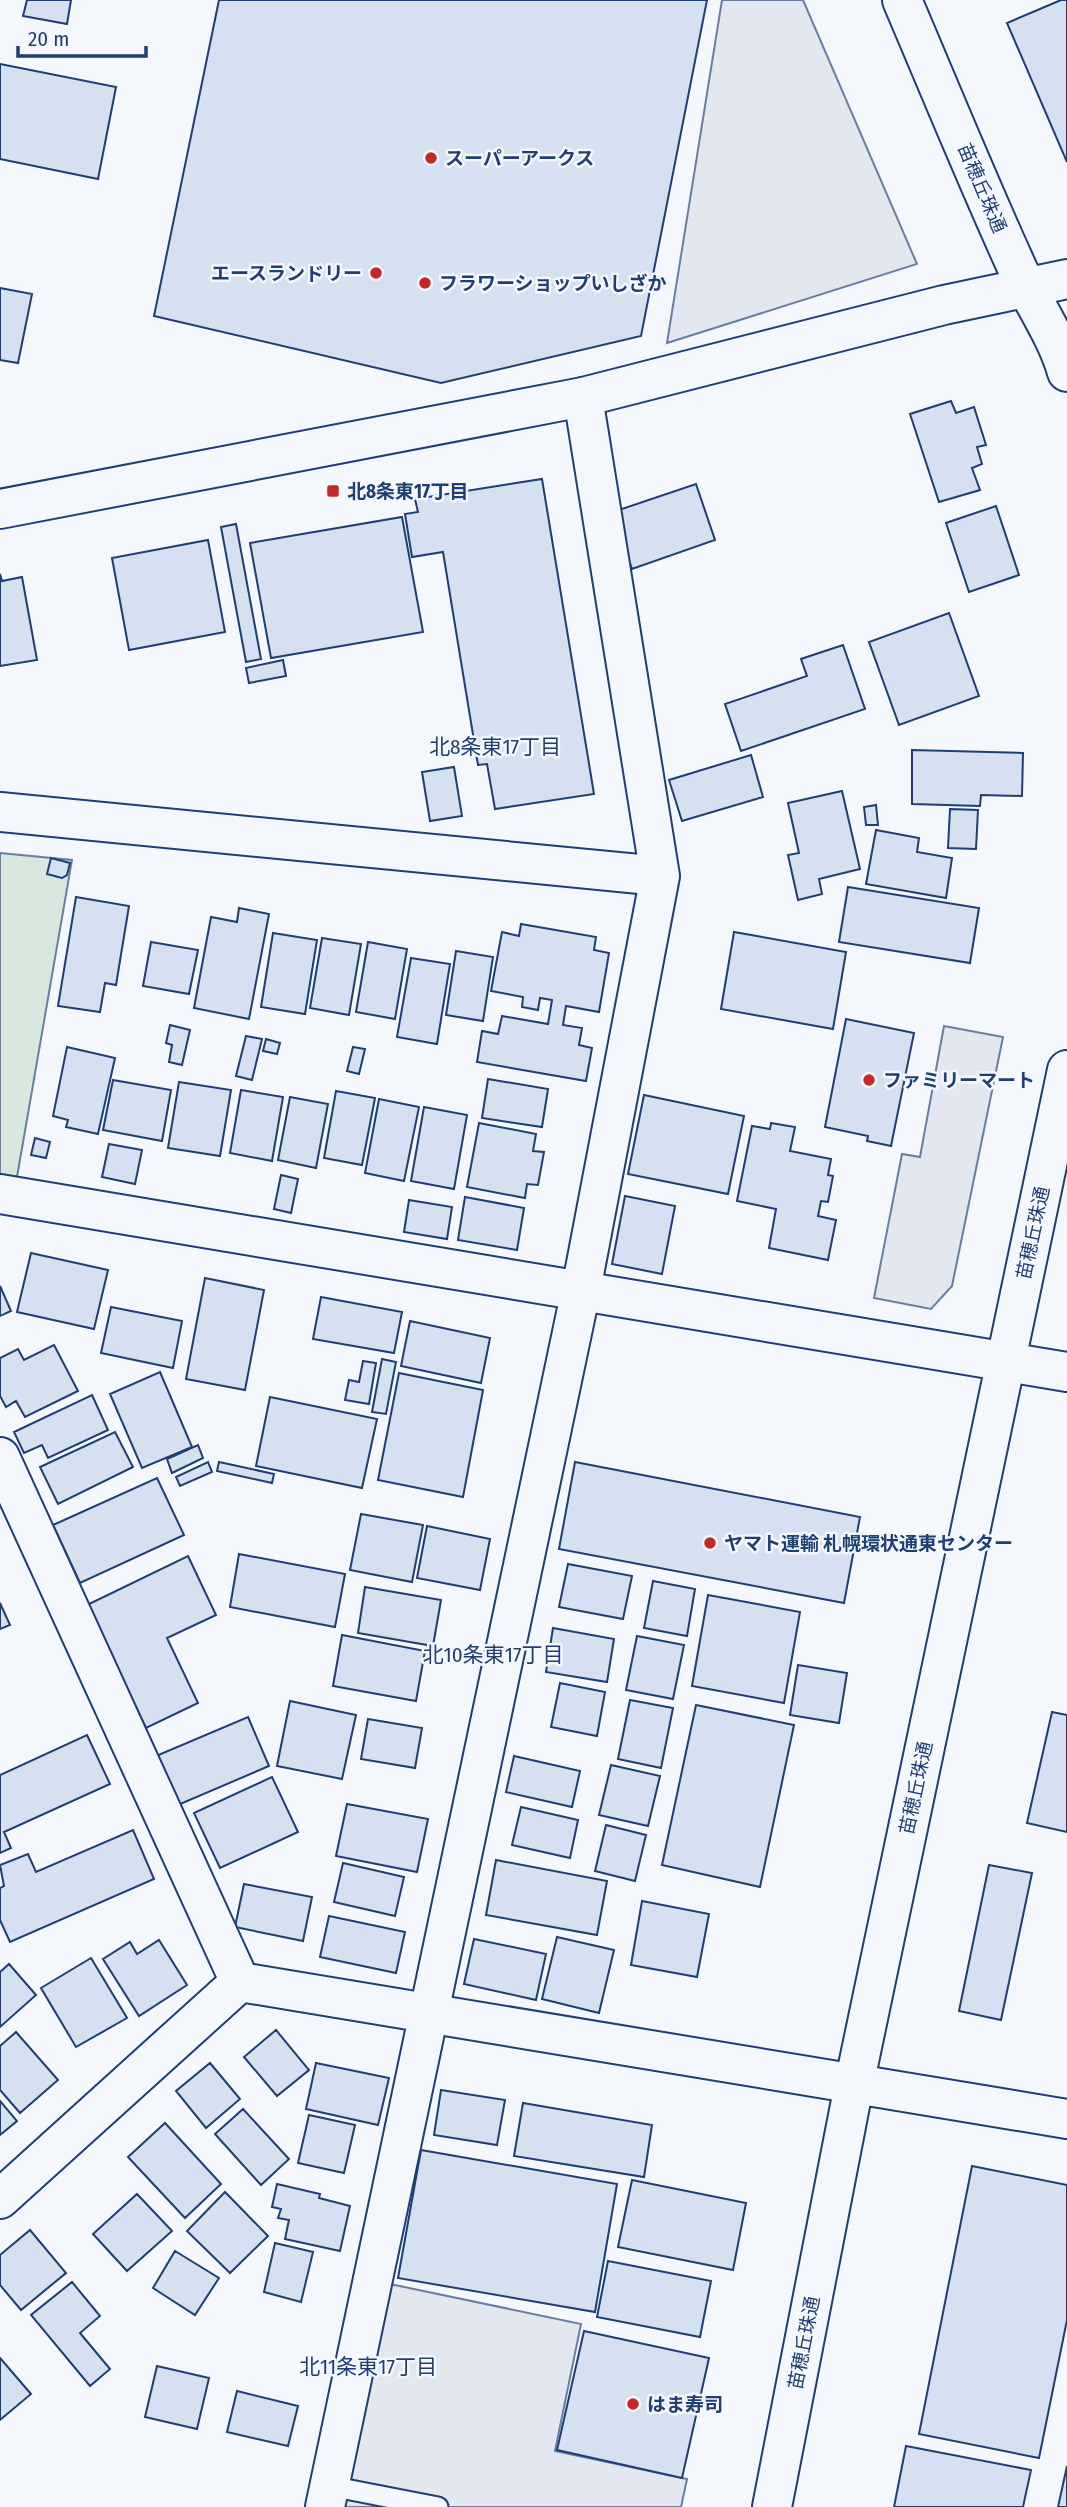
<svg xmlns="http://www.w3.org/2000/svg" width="1067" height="2507" font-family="'Fira Sans Condensed','Noto Sans JP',sans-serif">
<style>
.green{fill:#d7e8df;stroke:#687fa3;stroke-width:2}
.parking{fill:#e3e8f0;stroke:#687fa3;stroke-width:2}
.building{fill:#d5e0f0;stroke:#1d3f73;stroke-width:2}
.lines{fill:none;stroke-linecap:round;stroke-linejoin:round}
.service-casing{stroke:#1d3f73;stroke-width:23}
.minor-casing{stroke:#1d3f73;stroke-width:42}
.tertiary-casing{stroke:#1d3f73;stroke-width:42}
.service{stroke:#f4f7fb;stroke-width:19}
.minor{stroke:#f4f7fb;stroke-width:38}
.tertiary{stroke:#f4f7fb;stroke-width:38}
.poi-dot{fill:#c62828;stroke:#f4f7fb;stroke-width:2.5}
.labels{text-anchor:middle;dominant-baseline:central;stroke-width:5;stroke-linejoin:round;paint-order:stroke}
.poi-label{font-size:19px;font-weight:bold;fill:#1d3f73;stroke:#f4f7fb;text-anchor:start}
.street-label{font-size:19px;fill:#1d3f73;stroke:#f4f7fb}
.neighbourhood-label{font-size:21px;fill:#1d3f73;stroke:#f4f7fb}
</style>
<rect width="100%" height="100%" fill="#f4f7fb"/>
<!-- green -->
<path class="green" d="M0,853L72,860L17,1177L0,1174Z"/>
<!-- parking -->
<path class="parking" d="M722,0H803L917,264L667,343Z
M944,1026L1003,1037L952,1286L931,1309L874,1298L902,1154L920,1157Z
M390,2284L581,2324L555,2451L687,2479L681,2507H344Z"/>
<!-- building -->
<path class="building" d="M27,0H71L67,24L23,16Z
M219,0H707L641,336L441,383L154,316Z
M1061,0H1067V162L1007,23Z
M0,64L116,87L98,179L0,159Z
M0,288L32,294L18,363L0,360Z
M951,401L956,413L974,407L986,445L977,447L982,464L972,468L980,490L939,502L910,414Z
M542,479L594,794L495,809L487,764L478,765L443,552L412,557L405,514L418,512L415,499Z
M696,484L715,540L632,569L613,512Z
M996,506L1019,575L969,592L946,523Z
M402,517L423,632L271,658L250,543Z
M236,524L261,659L246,662L221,527Z
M208,540L225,632L129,650L112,558Z
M0,574L2,581L22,577L37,660L0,666Z
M949,613L979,696L899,725L869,642Z
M843,645L865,709L741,751L725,704L807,676L801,659Z
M283,660L286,676L249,683L246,668Z
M912,750L1023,753L1022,796L981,795L980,806L912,804Z
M751,755L763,797L682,821L669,780Z
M454,767L462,816L430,821L422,772Z
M842,791L860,869L819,879L822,894L798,900L788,855L799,853L788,803Z
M876,805L878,825H866L864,807Z
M950,809L978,810L976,849L948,848Z
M876,830L919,838L917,852L952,858L946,898L866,884Z
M51,858L70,863L67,875L62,878L47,874Z
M848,887L979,908L970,963L839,942Z
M76,897L129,906L116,985L105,983L100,1012L58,1006Z
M239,908L269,914L249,1019L194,1008L211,917L237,922Z
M521,924L596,937L594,950L609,953L599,1012L566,1006L563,1025L582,1028L579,1045L592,1048L586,1081L477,1062L482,1031L498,1034L502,1016L548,1024L552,1000L540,998L538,1010L522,1007L523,997L491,991L502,932L519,936Z
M734,932L846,952L833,1029L721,1009Z
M273,933L317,940L305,1014L261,1007Z
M322,938L361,944L349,1015L310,1008Z
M151,942L198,950L189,994L143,986Z
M368,942L407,949L395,1019L356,1012Z
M456,951L493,957L483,1021L446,1015Z
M411,958L450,964L437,1044L397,1037Z
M846,1019L914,1033L891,1146L867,1141L868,1136L825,1127Z
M170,1025L190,1030L182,1065L169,1062L172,1045L166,1043Z
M246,1036L262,1039L252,1080L236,1076Z
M266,1039L280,1043L277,1054L263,1051Z
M67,1047L115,1058L98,1134L66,1127L68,1120L53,1116Z
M353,1047L365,1049L359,1074L347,1071Z
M488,1079L548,1089L542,1127L482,1118Z
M113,1080L171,1090L162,1141L103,1130Z
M179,1082L231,1090L220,1156L168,1148Z
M241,1090L283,1097L272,1161L230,1153Z
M336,1091L375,1098L362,1165L324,1158Z
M644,1095L744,1116L728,1194L628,1174Z
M290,1097L328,1104L316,1168L278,1160Z
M379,1099L419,1107L404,1181L365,1173Z
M424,1107L467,1115L454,1189L411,1181Z
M479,1123L536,1134L533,1151L544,1152L538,1185L527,1184L525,1198L467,1187Z
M771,1123L795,1127L790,1151L831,1159L828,1175L833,1176L828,1202L821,1201L818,1216L836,1220L828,1260L769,1248L776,1209L737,1201L752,1126L770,1129Z
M35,1138L50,1142L46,1158L31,1155Z
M109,1144L142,1150L135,1184L102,1177Z
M281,1175L298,1179L291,1213L274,1209Z
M625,1196L675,1206L662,1274L612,1264Z
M465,1197L524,1208L517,1250L458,1240Z
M409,1200L452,1207L447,1239L404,1232Z
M31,1253L108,1270L94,1329L17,1312Z
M205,1278L264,1290L245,1390L186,1379Z
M0,1286L11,1311L0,1316Z
M321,1297L402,1312L394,1353L313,1339Z
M111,1307L182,1321L173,1368L101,1353Z
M410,1321L490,1338L481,1383L401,1366Z
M54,1345L78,1391L25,1417L16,1401L6,1407L0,1396V1358L18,1349L24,1360Z
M382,1359L396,1362L386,1414L372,1412Z
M363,1361L376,1363L369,1404L345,1400L349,1380L359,1382Z
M160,1372L192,1447L142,1468L110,1394Z
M399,1373L483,1390L463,1497L378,1480Z
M92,1395L108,1430L48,1458L42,1445L24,1453L14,1432Z
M270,1397L377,1419L362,1488L256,1466Z
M115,1432L133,1467L58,1504L40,1467Z
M198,1445L203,1458L172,1473L167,1459Z
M208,1462L212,1472L180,1486L176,1477Z
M219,1462L274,1474L272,1483L217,1471Z
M575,1462L860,1517L844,1603L559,1549Z
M157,1478L184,1535L80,1583L53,1525Z
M361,1514L423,1525L412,1582L350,1570Z
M427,1526L490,1539L480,1590L417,1578Z
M239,1554L345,1574L335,1627L230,1607Z
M188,1556L216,1615L167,1638L198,1703L146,1728L87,1605Z
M568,1564L632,1576L623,1619L559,1607Z
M653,1581L695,1589L687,1636L644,1628Z
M365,1587L441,1600L433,1646L358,1633Z
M708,1595L800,1612L784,1703L692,1686Z
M0,1603L10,1625L0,1629Z
M553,1628L614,1639L607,1682L546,1672Z
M342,1635L425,1651L416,1701L333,1686Z
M637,1636L684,1645L673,1699L626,1690Z
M798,1665L847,1673L839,1723L790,1715Z
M560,1683L605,1692L597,1736L551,1727Z
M630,1700L673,1708L661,1768L618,1759Z
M290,1701L356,1715L342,1779L277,1766Z
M696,1705L794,1725L760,1887L662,1865Z
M1052,1712L1067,1715V1832L1027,1823Z
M248,1717L269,1766L178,1805L156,1756Z
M368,1719L422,1728L415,1768L361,1759Z
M87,1735L110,1784L4,1832L11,1848L0,1853V1775Z
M514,1756L580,1771L572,1807L506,1792Z
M611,1765L660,1776L648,1826L599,1815Z
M272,1777L298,1832L220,1868L194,1813Z
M347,1804L428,1819L417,1872L336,1856Z
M521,1807L578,1820L570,1858L512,1845Z
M606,1825L646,1835L635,1881L595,1871Z
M133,1830L154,1879L10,1942L0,1920V1888L4,1886L0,1865L28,1854L36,1872Z
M496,1860L607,1881L597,1935L486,1915Z
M343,1863L404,1877L395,1916L334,1902Z
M989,1865L1032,1873L1001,2020L959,2011Z
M244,1884L312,1897L303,1941L235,1927Z
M642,1901L709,1914L697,1977L631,1965Z
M329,1916L405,1932L396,1973L320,1957Z
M557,1937L614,1950L599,2013L542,1999Z
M474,1939L546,1954L536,2000L464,1984Z
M159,1940L187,1985L139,2016L103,1959L130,1942L137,1954Z
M91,1958L127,2018L76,2047L41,1988Z
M9,1964L36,1995L0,2027V1972Z
M276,2030L309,2070L277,2096L244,2057Z
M16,2032L58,2080L20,2113L0,2090V2046Z
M210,2063L240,2099L206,2128L176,2091Z
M316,2063L389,2078L378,2125L306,2109Z
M441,2090L505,2100L497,2145L434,2135Z
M0,2101L17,2121L0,2135Z
M523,2103L652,2125L644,2177L514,2156Z
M243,2109L289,2159L261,2185L215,2134Z
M309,2115L355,2125L344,2173L298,2163Z
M165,2123L221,2184L185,2218L128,2157Z
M421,2150L617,2184L595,2312L398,2278Z
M972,2166L1067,2185V2320L1039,2458L919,2434Z
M632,2180L746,2203L733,2270L618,2247Z
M277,2184L320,2194L319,2198L350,2206L340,2251L285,2239L289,2220L278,2218L281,2209L272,2207Z
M225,2192L268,2236L230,2273L187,2231Z
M137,2194L172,2231L127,2271L93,2234Z
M30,2230L66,2273L21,2310L0,2285V2255Z
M275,2243L313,2252L301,2302L264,2292Z
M175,2251L219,2278L195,2315L153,2288Z
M608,2261L711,2281L700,2337L597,2317Z
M72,2282L100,2316L80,2333L110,2369L90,2386L31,2315Z
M584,2331L709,2358L682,2478L557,2450Z
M0,2358L31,2394L0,2420Z
M157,2366L209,2378L197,2429L145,2417Z
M237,2391L298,2406L288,2446L227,2432Z
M906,2446L1031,2470L1023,2507H894Z
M1067,2466V2507H1058Z"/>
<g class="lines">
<!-- service casing -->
<g class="service-casing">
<path id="service" d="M330,2486L438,2507"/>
</g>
<!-- minor casing -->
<g class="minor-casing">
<path id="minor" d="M0,812L660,876
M0,1194L1067,1372
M0,1457L240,1982
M325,2507L581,1290L660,876L583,397"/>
</g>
<!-- tertiary casing -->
<g class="tertiary-casing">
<path id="tertiary" d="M902,0C939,87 975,175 1014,261C1030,299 1056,333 1067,372
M0,509L583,397L944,305L1067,279
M0,2199L240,1982L1067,2119
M772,2507L854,2085L1067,1070"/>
</g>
<!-- service -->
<use href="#service" class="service"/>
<!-- minor -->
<use href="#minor" class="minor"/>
<!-- tertiary -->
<use href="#tertiary" class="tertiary"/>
</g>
<!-- markers -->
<g class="poi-dot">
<circle cx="431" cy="158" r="7"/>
<circle cx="376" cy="273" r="7"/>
<circle cx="425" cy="283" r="7"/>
<rect x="326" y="484" width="14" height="14" rx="3.5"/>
<circle cx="869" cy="1080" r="7"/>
<circle cx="710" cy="1543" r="7"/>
<circle cx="633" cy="2404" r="7"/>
</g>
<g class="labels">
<!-- poi labels -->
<g class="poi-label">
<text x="445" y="158">スーパーアークス</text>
<text x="362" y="273" text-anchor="end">エースランドリー</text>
<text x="439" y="283">フラワーショップいしざか</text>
<text x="347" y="491">北8条東17丁目</text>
<text x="883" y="1080">ファミリーマート</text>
<text x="724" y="1543">ヤマト運輸 札幌環状通東センター</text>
<text x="647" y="2404">はま寿司</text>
</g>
<!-- street labels -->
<g class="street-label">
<text transform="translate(982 188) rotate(67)">苗穂丘珠通</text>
<text transform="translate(1033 1233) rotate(-78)">苗穂丘珠通</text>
<text transform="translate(916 1788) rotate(-78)">苗穂丘珠通</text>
<text transform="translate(804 2343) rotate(-79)">苗穂丘珠通</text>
</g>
<!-- neighbourhood labels -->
<g class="neighbourhood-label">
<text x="495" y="747">北8条東17丁目</text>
<text x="493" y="1655">北10条東17丁目</text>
<text x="368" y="2367">北11条東17丁目</text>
</g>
</g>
<!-- scale -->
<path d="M18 46v10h128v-10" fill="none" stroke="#1d3f73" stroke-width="3.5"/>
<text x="28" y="46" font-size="21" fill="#1d3f73" stroke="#f4f7fb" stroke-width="5" paint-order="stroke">20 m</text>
</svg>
